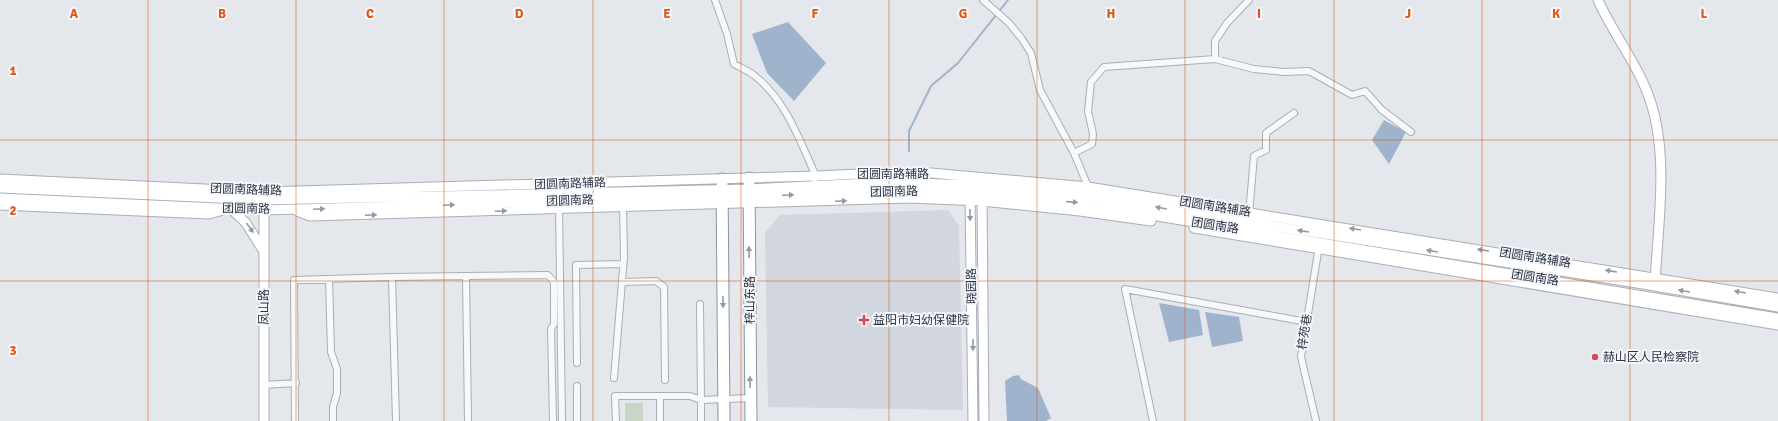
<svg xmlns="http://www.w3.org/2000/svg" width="1778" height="421" font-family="Signika,'Noto Sans SC',sans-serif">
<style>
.built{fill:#d2d6de}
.green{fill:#c9d6c5}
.water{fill:#9fb4cc}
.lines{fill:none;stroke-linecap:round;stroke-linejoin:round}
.stream{stroke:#9fb4cc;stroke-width:2}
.street-casing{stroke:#a9aeb7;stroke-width:8}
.secondary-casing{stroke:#a9aeb7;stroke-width:11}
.highway-casing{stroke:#8b94a3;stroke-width:13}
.street{stroke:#f7f8fa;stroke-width:6}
.secondary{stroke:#fff;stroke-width:9}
.highway{stroke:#fff;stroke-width:11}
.oneway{fill:#959aa2}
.grid{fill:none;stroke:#df570f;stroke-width:1;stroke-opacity:0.55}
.poi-dot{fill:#d1495b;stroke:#f4f6f9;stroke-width:1.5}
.labels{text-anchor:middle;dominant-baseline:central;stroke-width:4;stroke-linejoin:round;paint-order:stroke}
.street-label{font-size:12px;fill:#2b3445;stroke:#f4f6f9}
.poi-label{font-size:12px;fill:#2b3445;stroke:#f4f6f9;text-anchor:start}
.grid-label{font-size:13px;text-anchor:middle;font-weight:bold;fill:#df570f;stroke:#f4f6f9;stroke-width:4;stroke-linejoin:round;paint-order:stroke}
</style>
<rect width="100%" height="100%" fill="#e4e7ec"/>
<!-- built -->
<path class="built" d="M948,210L959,226L963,410L768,407L765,233L780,215Z"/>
<!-- green -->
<path class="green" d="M625,403H643V421H625Z"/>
<!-- water -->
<path class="water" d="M788,22L826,63L794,101L767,73L752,34Z
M1384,120L1406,132L1389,164L1372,140Z
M1159,303L1199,310L1203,335L1169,342Z
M1205,312L1239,317L1243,341L1212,347Z
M1019,375L1021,379L1038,388L1051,418L1046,421H1007L1005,381L1013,376Z"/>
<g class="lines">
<!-- stream -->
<path class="stream" d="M909,151V131L931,86L958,63L1008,0"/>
<!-- street casing -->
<g class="street-casing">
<path id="street" d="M715,0L727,34L734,64C741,68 749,71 755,76C785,100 799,138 814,172L815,179
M983,0L1009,23L1022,39L1031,53L1040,90L1074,153L1089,189
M1215,59V41L1227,23L1249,0
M1074,153L1092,144L1093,134L1088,111L1091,82L1104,67L1215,59L1254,69L1284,72L1309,71L1352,95L1365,91L1382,110L1411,132
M559,205L562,421
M1249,215L1254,156L1266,150V133L1294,113
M466,276L548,275L554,282V324L551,329L553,421
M392,277L466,276L468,421
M329,279L331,352L337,369V393L333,407V421
M622,282L656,281L664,287L665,380
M700,304L701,400L751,398
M577,363L576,265L623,264
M614,378L624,257L623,204
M264,385L296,383
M577,386V421
M660,396V421
M295,421L294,280L392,277L396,421
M616,421L615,396H690L701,400V421
M1153,421L1125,289L1307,322
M1316,421L1301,357L1319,246"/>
</g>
<!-- secondary casing -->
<g class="secondary-casing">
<path id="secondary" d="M1598,0C1613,34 1638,64 1650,100C1669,155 1658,225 1655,282
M0,179L264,192L815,176L883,173H931L1088,187L1778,298
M0,188L264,200L749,189L892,182L971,185L1092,196L1248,222L1637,283L1778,307
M982,194L984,421
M970,195L973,421
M0,198L264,210L906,191L982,194L1078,203L1778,318
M0,205L209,214L220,211
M231,209L246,223L263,250
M297,211L310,216L909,198L982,201L1080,211L1151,221
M1194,228L1778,325
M264,421V206"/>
</g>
<!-- highway casing -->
<g class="highway-casing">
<path id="highway" d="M749,178L751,421
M722,179L724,421"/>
</g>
<!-- street -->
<use href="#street" class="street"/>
<!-- secondary -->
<use href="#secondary" class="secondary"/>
<!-- highway -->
<use href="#highway" class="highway"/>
</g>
<!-- one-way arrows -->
<defs><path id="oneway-solid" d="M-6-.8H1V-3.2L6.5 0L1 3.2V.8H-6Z"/></defs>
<g class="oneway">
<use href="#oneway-solid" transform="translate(788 195) rotate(-2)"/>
<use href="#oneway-solid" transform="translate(841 201) rotate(-2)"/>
<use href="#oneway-solid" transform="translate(1072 202) rotate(5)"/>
<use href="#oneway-solid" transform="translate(449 205) rotate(-2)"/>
<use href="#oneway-solid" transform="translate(1161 208) rotate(-170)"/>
<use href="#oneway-solid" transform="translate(319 209) rotate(-2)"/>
<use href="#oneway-solid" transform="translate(501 211) rotate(-2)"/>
<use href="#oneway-solid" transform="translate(371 215) rotate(-2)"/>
<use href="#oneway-solid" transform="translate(970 215) rotate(89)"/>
<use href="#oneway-solid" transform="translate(250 228) rotate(54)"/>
<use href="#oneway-solid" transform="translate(1355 229) rotate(-171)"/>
<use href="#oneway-solid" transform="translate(1303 231) rotate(-171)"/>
<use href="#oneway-solid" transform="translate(1483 250) rotate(-171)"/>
<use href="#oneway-solid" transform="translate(1432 251) rotate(-171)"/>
<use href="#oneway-solid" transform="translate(749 252) rotate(-91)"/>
<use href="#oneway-solid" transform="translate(1611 271) rotate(-171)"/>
<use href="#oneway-solid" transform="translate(1684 291) rotate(-170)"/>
<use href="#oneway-solid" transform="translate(1740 292) rotate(-170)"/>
<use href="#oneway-solid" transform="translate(723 302) rotate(89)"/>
<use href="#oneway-solid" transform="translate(973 345) rotate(90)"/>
<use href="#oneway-solid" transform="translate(750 382) rotate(-91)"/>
</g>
<!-- grid -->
<path class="grid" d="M148,0V421M296,0V421M444,0V421M593,0V421M741,0V421M889,0V421M1037,0V421M1185,0V421M1334,0V421M1482,0V421M1630,0V421M0,140H1778M0,281H1778"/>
<!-- markers -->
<g class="poi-dot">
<path d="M862 314h4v4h4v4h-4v4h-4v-4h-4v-4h4z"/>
<circle cx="1595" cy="357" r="4"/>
</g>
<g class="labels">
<!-- street labels -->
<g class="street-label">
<text x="893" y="174">团圆南路辅路</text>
<text transform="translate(570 184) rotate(-2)">团圆南路辅路</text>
<text transform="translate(246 190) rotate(2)">团圆南路辅路</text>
<text transform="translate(894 192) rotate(-1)">团圆南路</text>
<text transform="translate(570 201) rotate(-2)">团圆南路</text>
<text transform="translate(1215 207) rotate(9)">团圆南路辅路</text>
<text transform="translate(246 209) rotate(1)">团圆南路</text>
<text transform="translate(1215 226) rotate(9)">团圆南路</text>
<text transform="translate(1535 258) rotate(9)">团圆南路辅路</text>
<text transform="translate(1535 278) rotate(9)">团圆南路</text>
<text transform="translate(972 286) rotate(-91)">晓园路</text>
<text transform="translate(750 300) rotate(-90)">梓山东路</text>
<text transform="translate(264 307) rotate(-90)">凤山路</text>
<text transform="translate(1305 332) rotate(-81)">梓苑巷</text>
</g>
<!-- poi labels -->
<g class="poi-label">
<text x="873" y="320">益阳市妇幼保健院</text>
<text x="1603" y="357">赫山区人民检察院</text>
</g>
</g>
<g class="grid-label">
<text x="74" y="18">A</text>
<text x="222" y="18">B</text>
<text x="370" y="18">C</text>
<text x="519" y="18">D</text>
<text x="667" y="18">E</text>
<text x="815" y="18">F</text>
<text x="963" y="18">G</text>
<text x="1111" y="18">H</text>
<text x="1259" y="18">I</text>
<text x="1408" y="18">J</text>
<text x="1556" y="18">K</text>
<text x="1704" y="18">L</text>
<text x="13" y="75">1</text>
<text x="13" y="215">2</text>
<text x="13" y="355">3</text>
</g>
</svg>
